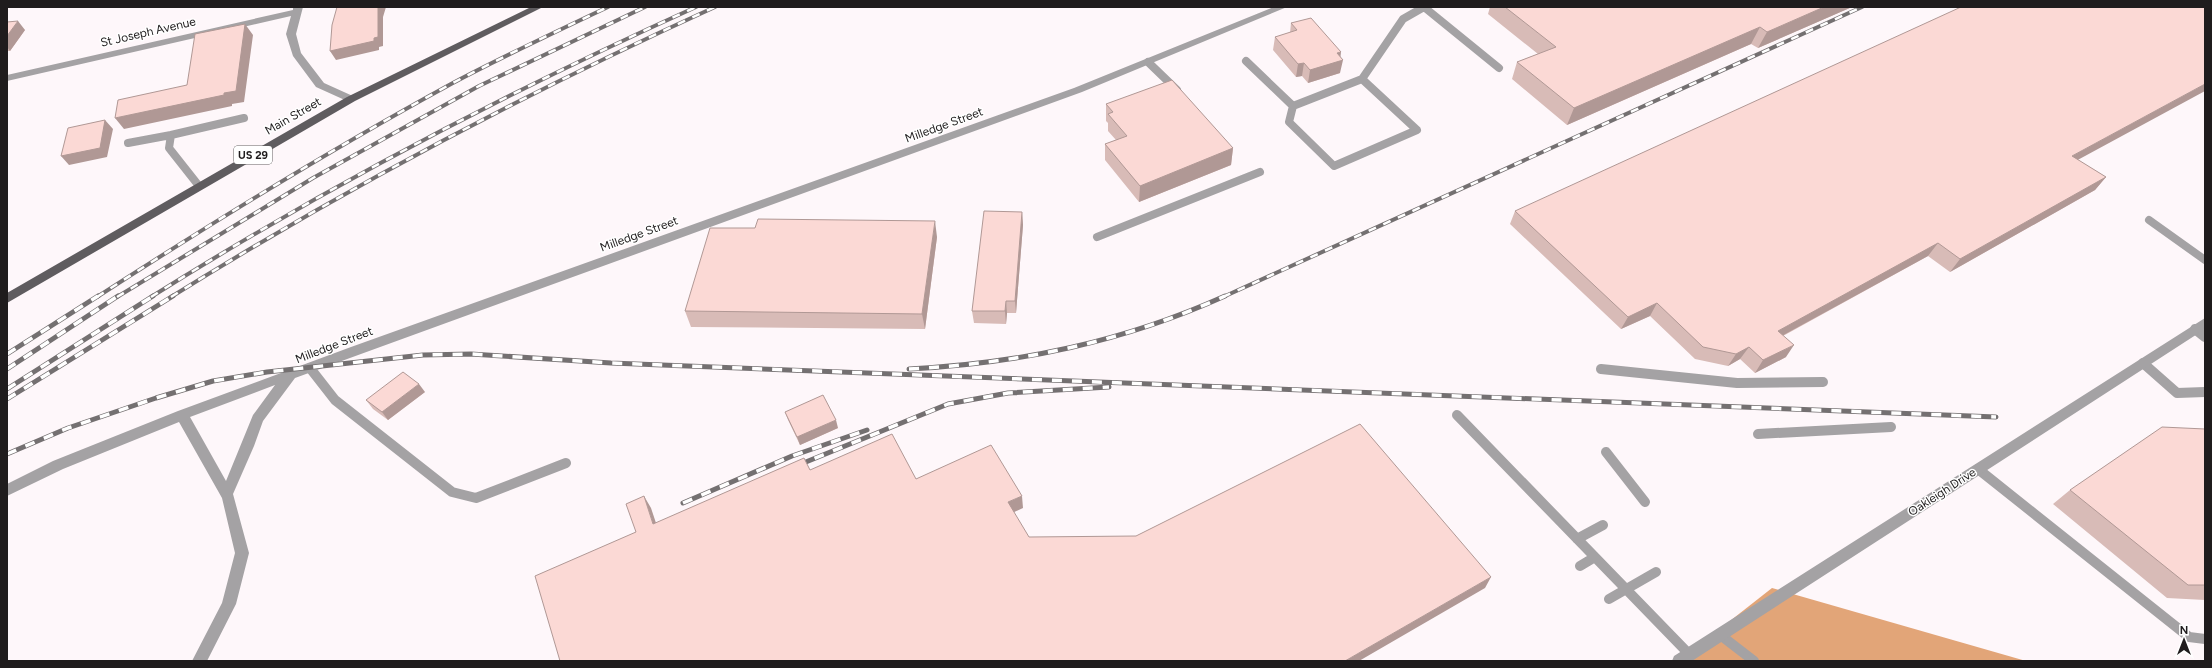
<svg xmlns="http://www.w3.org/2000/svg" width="2212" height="668" font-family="Figtree,sans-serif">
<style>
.forest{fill:#e2a578}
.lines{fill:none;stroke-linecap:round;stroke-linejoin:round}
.lane-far1{stroke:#a4a2a4;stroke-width:8}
.lane{stroke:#a4a2a4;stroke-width:10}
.street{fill:#a4a2a4;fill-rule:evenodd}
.primary{fill:#5f5c5f;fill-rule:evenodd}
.rail-far1-casing{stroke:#747071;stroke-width:4}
.rail-casing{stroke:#747071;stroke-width:5}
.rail-far1{stroke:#fff;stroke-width:2.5;stroke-dasharray:8;stroke-linecap:butt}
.rail{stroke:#fff;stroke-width:3.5;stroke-dasharray:10;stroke-linecap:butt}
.wall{fill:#d8bbb7}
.shaded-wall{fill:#b09895}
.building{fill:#fbd9d5;stroke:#b09895}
.labels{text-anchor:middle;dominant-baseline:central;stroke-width:3;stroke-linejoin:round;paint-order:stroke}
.shield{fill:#fff;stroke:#626061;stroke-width:1}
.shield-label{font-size:11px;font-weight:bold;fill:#1f1c1d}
.street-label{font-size:12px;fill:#1f1c1d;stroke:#fff}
</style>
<rect width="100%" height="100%" fill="#fef7fa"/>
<!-- forest -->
<path class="forest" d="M1772,588L2026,661H1679Z"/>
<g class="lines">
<!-- lane-far1 -->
<path class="lane-far1" d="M1424,7L1499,68
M1246,61L1293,106
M1148,62L1177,90
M1293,106L1289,122L1334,166L1417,130L1362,79
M1293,106L1362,79L1403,19L1424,7
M128,143L171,135
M199,186L169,148L171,135L244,118
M2149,220L2205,260
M1097,237L1260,172"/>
<!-- lane -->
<path class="lane" d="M2195,329L2205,337
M2143,363L2177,393L2205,392
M310,368L335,400L452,492L476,498L566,463
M1601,369L1737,383L1823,382
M1457,415L1689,654
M1758,434L1891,427
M1606,452L1645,502
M1978,469L2189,637L2205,639
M1577,539L1603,525
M1580,566L1595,557
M1609,599L1656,572
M1719,634L1754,661"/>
<!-- street -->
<path class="street" d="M293,7H303L296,34L301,53L324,83L355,97V101H347L316,87L293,56L286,34L291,16L7,81V75L293,10Z
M1274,7H1287L1082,92L295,378L263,421L254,446L233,494L249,553L236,604L207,661H192L222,603L235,553L222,498L179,422L63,469L7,496V484L53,461L178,411L351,347L1074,88ZM275,385L253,415L226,481L190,417Z
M2205,318V329L1692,661H1672L1674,656Z"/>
<!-- primary -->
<path class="primary" d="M531,7H543L355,101L7,303V293L347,97Z"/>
<!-- rail-far1 casing -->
<g class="rail-far1-casing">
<path id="rail-far1" d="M97,297C213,222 330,150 451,84C502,57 555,32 608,7
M117,297L313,178L479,86L645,7
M151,297C326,187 508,92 696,7
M171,297C346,188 528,92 715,7
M1223,297L1862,7"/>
</g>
<!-- rail casing -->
<g class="rail-casing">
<path id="rail" d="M7,354L98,296
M7,369L118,296
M909,369C1021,363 1123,342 1225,296
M7,389L153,296
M7,399L173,296
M7,454L68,428L156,398L213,381L267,372L423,355L471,354L611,363L1996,417
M796,466L948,404L1008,393L1109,387
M683,503L792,456L867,430"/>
</g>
<!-- rail-far1 -->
<use href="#rail-far1" class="rail-far1"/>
<!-- rail -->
<use href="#rail" class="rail"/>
</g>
<!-- wall -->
<path class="wall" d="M1490,7H1852L1758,48L1751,44L1567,125L1512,79L1517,62L1538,54L1488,14Z
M7,22L25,30L10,51H7Z
M1291,23L1340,57V73L1308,83L1302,76L1296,77L1273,50L1275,37L1290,33Z
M1106,104L1233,148L1231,165L1139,202L1105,160V144L1116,140L1108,131V123L1106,121Z
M2078,160L2106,177L2095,190L1950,272L1928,256L1783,336L1786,357L1755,373L1740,359L1728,366L1695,359L1650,316L1621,329L1510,224L1515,211Z
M1022,212L1023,225L1016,313H1007L1006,324L974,323L972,311Z
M937,237L925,329L691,327L685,311Z
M425,392L388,420L373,409L366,400Z
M785,412L838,428L800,445L788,420Z
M2205,429V600L2167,598L2053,504L2070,490Z"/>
<!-- shaded-wall -->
<path class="shaded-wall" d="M378,7H386L383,17V46L379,47V50L336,60L330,51L374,38Z
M1824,7H1852L1758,48L1767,32Z
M18,21L25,30L10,51L7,47V36Z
M245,24L253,35L244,102L232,104V106L124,129L115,118L224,93Z
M1760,27L1751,44L1567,125L1574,108Z
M1341,52L1340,61L1343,60L1340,73L1308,83L1310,70L1337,53Z
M1304,63L1302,76L1296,77L1298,64Z
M2205,84V91L2061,169L2072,156Z
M105,120L113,129L107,157L69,165L61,156Z
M1233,148L1231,165L1139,202L1140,186Z
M2106,177L2095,190L1950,272L1960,259Z
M1022,212L1023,225L1016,313L1015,301Z
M935,221L937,237L925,329L922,314Z
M1938,243L1928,256L1769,343L1778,331Z
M1006,301L1007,313L1006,324L1005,311Z
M1657,303L1650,316L1621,329L1628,317Z
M1794,345L1786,357L1755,373L1763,360Z
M1749,347L1740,359L1728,366L1736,354Z
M419,384L425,392L388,420L382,412Z
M836,420L838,428L800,445L797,437Z
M644,496L651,508L660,535L653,524Z
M1022,496L1023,508L1010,514L1008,502Z
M1491,577L1485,588L1359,661H1345Z"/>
<!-- building -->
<path class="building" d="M337,7H378V37L374,38V41L330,51L332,25Z
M1505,7H1824L1767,32L1760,27L1574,108L1517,62L1556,47Z
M1961,7H2205V84L2072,156L2106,177L1960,259L1938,243L1778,331L1794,345L1763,360L1749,347L1736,354L1703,347L1657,303L1628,317L1515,211Z
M1311,18L1341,52L1337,53L1343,60L1310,70L1304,63L1298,64L1275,37L1297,30L1291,23Z
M18,21L7,36V22Z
M245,24L236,91L224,93V95L115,118L118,100L187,85L195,34Z
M1172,80L1233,148L1140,186L1105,144L1127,136L1108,114L1113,112L1106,104Z
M105,120L100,148L61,156L68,128Z
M984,211L1022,212L1015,301H1006L1005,311H972Z
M758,219L935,221L922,314L685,311L710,228H755Z
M403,372L419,384L382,412L366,400Z
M823,395L836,420L797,437L785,412Z
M1360,424L1491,577L1345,661H560L535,576L636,532L626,504L644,496L653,524L804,458L810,470L892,434L916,479L991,445L1022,496L1008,502L1029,537L1136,536Z
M2162,427L2205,429V585H2188L2070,490Z"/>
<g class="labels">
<!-- shield labels -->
<rect class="shield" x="234" y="146" width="38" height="18" rx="3"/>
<g class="shield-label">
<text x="253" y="155">US 29</text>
</g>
<!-- street labels -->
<g class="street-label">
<text transform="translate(148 32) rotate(-13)">St Joseph Avenue</text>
<text transform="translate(293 116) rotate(-30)">Main Street</text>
<text transform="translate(944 125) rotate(-20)">Milledge Street</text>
<text transform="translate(639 234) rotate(-20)">Milledge Street</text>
<text transform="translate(334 345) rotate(-21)">Milledge Street</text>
<text transform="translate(1942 492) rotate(-33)">Oakleigh Drive</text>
</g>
</g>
<!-- border -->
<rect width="2212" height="668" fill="none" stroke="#1f1c1d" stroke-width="16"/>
<!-- north arrow -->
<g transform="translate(2184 640)" stroke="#ffffff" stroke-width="3" paint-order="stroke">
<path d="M0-3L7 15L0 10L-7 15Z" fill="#1f1c1d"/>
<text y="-6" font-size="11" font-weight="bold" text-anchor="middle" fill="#1f1c1d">N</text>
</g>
</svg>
